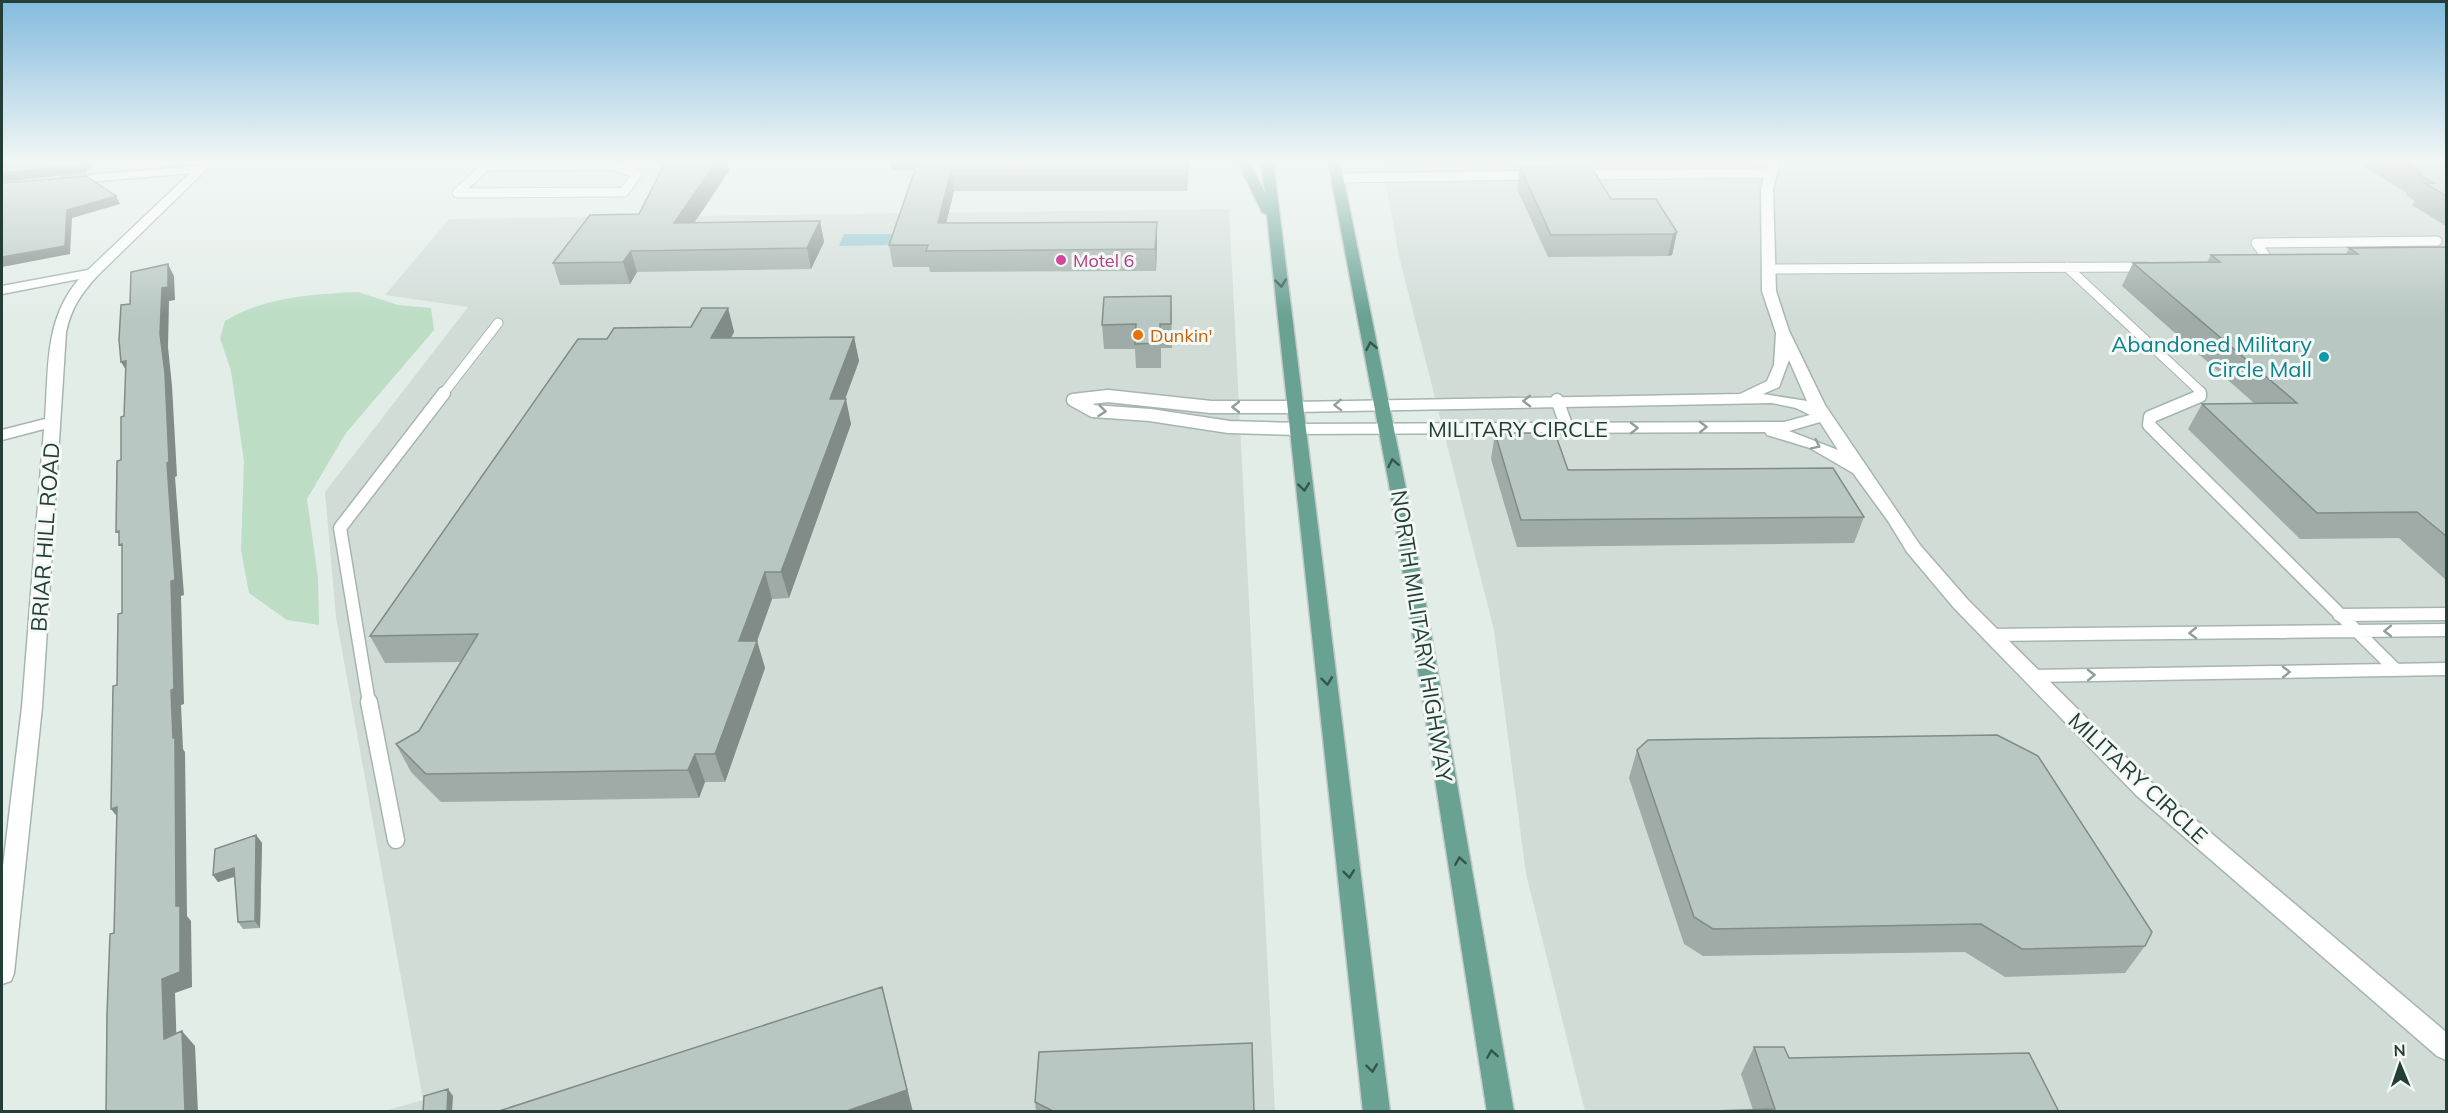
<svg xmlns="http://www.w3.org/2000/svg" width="2448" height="1113" font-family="Mulish,sans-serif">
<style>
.built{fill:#d1dcd7}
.green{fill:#bdddc5}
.water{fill:#8dc6d0}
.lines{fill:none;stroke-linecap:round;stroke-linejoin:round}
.service-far2-casing{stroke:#a6b5af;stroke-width:11}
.service-far1-casing{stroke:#a6b5af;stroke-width:15}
.service-casing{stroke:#a6b5af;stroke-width:19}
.minor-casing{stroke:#a6b5af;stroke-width:3}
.primary-casing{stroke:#c1c9c7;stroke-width:3}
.service-far2{stroke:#fff;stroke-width:9}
.service-far1{stroke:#fff;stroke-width:12}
.service{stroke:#fff;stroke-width:16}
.minor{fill:#fff;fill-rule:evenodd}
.primary{fill:#69a193;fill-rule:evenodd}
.wall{fill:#9eaba6}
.shaded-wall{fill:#818b87}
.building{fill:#b8c7c1;stroke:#818b87;stroke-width:1.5}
.oneway{stroke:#34574d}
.oneway2{stroke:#919e9a}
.hotel-dot{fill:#d1479c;stroke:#f4f9f6;stroke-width:2}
.food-dot{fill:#e8710a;stroke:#f4f9f6;stroke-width:2}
.culture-dot{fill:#0f9aa8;stroke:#f4f9f6;stroke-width:2}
.labels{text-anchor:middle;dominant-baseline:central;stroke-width:6;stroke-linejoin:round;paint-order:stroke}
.far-hotel-label{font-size:18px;fill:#b23c85;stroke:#f4f9f6;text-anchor:start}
.far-food-label{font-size:18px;fill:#c56008;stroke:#f4f9f6;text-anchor:start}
.culture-label{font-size:22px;fill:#0d838f;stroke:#f4f9f6;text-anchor:end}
.street-label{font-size:22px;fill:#233e36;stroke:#f4f9f6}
</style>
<rect width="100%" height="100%" fill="#e3ede8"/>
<!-- built -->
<path class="built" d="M1382,161H2446V1111H1585L1526,874L1494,630L1399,256Z
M1229,209L1275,1111H384L423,1100L336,617L325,492L468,307L385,295L449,219Z"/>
<!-- green -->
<path class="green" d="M358,292L398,305L431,308L434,330L346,433L307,499L318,578L319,625L287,620L249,593L241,550L244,461L231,371L220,338L225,321C264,297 313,294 358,292Z"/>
<!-- water -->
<path class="water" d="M844,234H892L891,237H894L887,245L839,246Z"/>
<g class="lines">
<!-- service-far2 casing -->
<g class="service-far2-casing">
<path id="service-far2" d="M612,165L637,174L624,192L457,193L486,166Z
M486,166L491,161
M1579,175L1771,173
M1338,178L1535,175
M2272,265L2256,243L2437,241
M2067,267L2200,391V394
M1770,269L2147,267
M443,394L498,323"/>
</g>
<!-- service-far1 casing -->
<g class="service-far1-casing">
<path id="service-far1" d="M2200,393V396L2150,417L2149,425L2396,670
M1557,400L1568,430
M1295,407H1211L1108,396L1073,400L1093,411L1150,415L1229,427L1298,429
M2339,615L2446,614
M1992,635L2446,630
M2032,676L2446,669
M369,703L340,528L444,393"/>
</g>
<!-- service casing -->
<g class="service-casing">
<path id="service" d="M369,702L396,840"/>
</g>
<!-- minor casing -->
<g class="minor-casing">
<path id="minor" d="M203,161H215L97,276C81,294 71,308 66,332L42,707L14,973L11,981L2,984V875L22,707L44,429L2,440V430L45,419C49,368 44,320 79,279L2,294V286L88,270L190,173L66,184L62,183V177L198,166Z
M1768,161H1780L1773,189L1776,291L1789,331L1825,405L1920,545L1968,600L2152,783L2446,1032V1060L2437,1056L2136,795L1954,608L1907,552L1888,521L1853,473L1810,448L1767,435L1765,432L1298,434L1290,429L1298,424L1784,422L1810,415L1796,408L1772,403L1295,412L1287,407L1295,402L1740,394L1767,381L1774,365L1776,333L1762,291L1761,189ZM1789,360L1807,401L1763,394L1779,387ZM1820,422L1838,450L1789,431Z"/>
</g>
<!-- primary casing -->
<g class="primary-casing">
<path id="primary" d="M1237,161H1249L1265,193L1261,161H1273L1390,1112H1363L1267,215L1262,212Z
M1328,161H1340L1405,484L1514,1112H1487L1389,484Z"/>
</g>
<!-- service-far2 -->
<use href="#service-far2" class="service-far2"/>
<!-- service-far1 -->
<use href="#service-far1" class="service-far1"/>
<!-- service -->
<use href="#service" class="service"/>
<!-- minor -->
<use href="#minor" class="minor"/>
<!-- primary -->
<use href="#primary" class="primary"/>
</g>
<!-- wall -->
<path class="wall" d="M627,161H663L662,163Z
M666,161H727L729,171L694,223L820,221L824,242L811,269L637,272L630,284L560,285L553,263L639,214Z
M889,161H1189L1187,191H954L946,223L1157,243L1156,271L930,272L929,267H893L889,245L915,170H891Z
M2355,161H2446V226L2412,205L2415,201L2406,195L2407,193Z
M1520,167L1611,199L1677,232L1672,255L1668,256L1548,257L1517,189Z
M2446,247V580L2399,538L2300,539L2188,429L2202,404H2255L2122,286L2133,263L2207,262L2211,255L2346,254L2349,248Z
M1171,296L1172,348H1161V368H1136L1135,349H1104L1102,325Z
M728,308L734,332L731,338L854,337L859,361L845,399L851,424L789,598L772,599L757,641L765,668L725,782H705L699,798L441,802L411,772L396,744L419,731L461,662L385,663L370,636L607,339L691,327Z
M1495,433L1568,470L1864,517L1854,543L1517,547L1491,459Z
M1637,750L2145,946L2125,973L2005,977L1965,952L1703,956L1684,944L1629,778Z
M256,835L262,843L260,928L243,929L238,922L234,877L218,882L213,875Z
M1754,1047L1789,1058L2059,1112H1713V1111L1753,1110L1741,1074Z
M1035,1102L1254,1112H1036Z"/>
<!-- shaded-wall -->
<path class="shaded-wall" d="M85,161H97L85,173L2,182V173Z
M717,161H727L729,171L680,244L674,223Z
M1188,161H1189V167L1187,191Z
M951,170L954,191L941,244L938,223Z
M116,196L120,204L72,218L70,254L2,267V257L67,210Z
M820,221L824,242L811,269L807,248Z
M1157,222V243L1156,271L1155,249Z
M1677,232L1672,255L1668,256L1673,234Z
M631,251L637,272L630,284L623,262Z
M168,264L174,276L175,300L169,301L168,347L172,386L177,476L175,477L184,595L181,596L184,704L181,705L183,749L185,752L187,916L191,921L192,987L175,993L177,1053L164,1039L162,979L176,906L167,463L160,334L162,288Z
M728,308L734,332L718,362L711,338Z
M854,337L859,361L836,424L830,399Z
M126,361L129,375L121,362Z
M846,399L851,424L789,598L781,572Z
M765,572L772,599L757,641L765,668L725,782L715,754L739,641Z
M695,754L705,782L699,798L688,770Z
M117,807L123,824L111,809Z
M256,835L262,843L260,928L255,921Z
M234,868L239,875L218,882L213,875Z
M882,987L913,1112H844Z
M182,1031L195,1046L198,1112H185Z
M448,1089L453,1096L452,1112H447Z"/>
<!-- building -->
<path class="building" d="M2,161H85L81,165L2,173Z
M666,161H717L674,223L820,221L807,248L631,251L623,262L553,263L590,215L639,214Z
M918,161H1188L1187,170H951L938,223L1157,222L1155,249L926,251L928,245H889Z
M2402,161H2446V196L2425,183H2434L2418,174H2423Z
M1590,165L1611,199H1656L1677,232L1673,234L1551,235L1520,167Z
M86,176L116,196L67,210L65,246L2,257V183Z
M2446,247V536L2417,512L2317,513L2202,404L2297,403L2133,263L2220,262L2211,255L2358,254L2349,248Z
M168,264V287L162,288L160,334L165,373L169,462L167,463L175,580L171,581L174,689L171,690L173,738H175L176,906H180V972L162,979L164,1039L182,1031L185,1112H106L107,1014L110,934L114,933L117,807L111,809L113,686L117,685L118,614L122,613V544L119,545V531L116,532L117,461L121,460V417L124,416L126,361L121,362L119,340L121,305L130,304L131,272Z
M1171,296V324H1160V343L1135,344L1136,324L1102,325L1104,297Z
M702,308H728L711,338L854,337L830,399H846L781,572H765L739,641H757L715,754H695L688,770L426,774L396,744L419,731L478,634L370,636L578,339H607L614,328L691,327Z
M1495,433H1555L1568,470L1833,468L1864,517L1521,520Z
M1997,735L2038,756L2152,932L2145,946L2022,949L1981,924L1713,929L1694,917L1637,750L1648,740Z
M256,835L255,921L238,922L234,868L213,875L215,849Z
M882,987L907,1090L844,1112H496Z
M1252,1043L1254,1112H1053V1111L1035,1102L1039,1052Z
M1754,1047H1784L1789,1058L2029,1053L2059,1112H1714L1713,1111L1775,1109Z
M448,1089L447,1112H423L424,1096Z"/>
<!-- one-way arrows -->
<defs><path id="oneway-chevron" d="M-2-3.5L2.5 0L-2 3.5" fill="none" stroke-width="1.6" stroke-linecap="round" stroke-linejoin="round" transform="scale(1.5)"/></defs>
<g class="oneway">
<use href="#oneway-chevron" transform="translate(1281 283) rotate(84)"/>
<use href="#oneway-chevron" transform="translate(1371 346) rotate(-101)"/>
<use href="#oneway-chevron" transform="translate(1393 463) rotate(-101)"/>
<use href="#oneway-chevron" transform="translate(1304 487) rotate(83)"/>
<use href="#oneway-chevron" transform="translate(1327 681) rotate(83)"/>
<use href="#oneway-chevron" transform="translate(1460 861) rotate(-99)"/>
<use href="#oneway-chevron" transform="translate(1349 874) rotate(83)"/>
<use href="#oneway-chevron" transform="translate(1492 1054) rotate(-99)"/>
<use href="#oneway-chevron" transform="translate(1372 1068) rotate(83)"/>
</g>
<g class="oneway2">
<use href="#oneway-chevron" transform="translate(1527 401) rotate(179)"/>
<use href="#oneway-chevron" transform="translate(1338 405) rotate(178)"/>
<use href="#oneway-chevron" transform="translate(1236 407) rotate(180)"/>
<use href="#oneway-chevron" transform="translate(1102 411) rotate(6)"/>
<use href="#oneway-chevron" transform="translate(1703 427) rotate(-1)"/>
<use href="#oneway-chevron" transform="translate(1634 428) rotate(-1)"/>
<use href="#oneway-chevron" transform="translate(1816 445) rotate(26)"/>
<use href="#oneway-chevron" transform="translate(2388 631) rotate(179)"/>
<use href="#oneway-chevron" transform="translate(2193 633) rotate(179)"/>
<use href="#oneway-chevron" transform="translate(2286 672) rotate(-1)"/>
<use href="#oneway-chevron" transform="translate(2091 675) rotate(-1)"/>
</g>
<!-- sky -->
<linearGradient id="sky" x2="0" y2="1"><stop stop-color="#83bbde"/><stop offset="0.51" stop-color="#f2f7f5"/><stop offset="1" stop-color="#f2f7f5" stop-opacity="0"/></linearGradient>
<rect width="2448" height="317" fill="url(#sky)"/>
<!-- markers -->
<circle class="hotel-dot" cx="1061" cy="260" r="6"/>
<circle class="food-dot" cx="1138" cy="335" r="6"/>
<circle class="culture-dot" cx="2324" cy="357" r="6"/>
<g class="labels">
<!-- far-hotel labels -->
<g class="far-hotel-label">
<text x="1073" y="260">Motel 6</text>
</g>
<!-- far-food labels -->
<g class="far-food-label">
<text x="1150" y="335">Dunkin'</text>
</g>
<!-- culture labels -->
<g class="culture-label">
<text x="2312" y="344">Abandoned Military<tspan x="2312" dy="25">Circle Mall</tspan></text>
</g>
<!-- street labels -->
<g class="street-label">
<text x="1518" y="429">MILITARY CIRCLE</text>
<text transform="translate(45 537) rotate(-86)">BRIAR HILL ROAD</text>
<text transform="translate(1422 636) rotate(81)">NORTH MILITARY HIGHWAY</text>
<text transform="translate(2138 778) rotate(43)">MILITARY CIRCLE</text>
</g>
</g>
<!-- border -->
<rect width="2448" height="1113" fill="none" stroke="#233e36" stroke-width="6"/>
<!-- north arrow -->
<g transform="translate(2400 1065) rotate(358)" stroke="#f4f9f6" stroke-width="4.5" paint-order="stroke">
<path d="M0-4.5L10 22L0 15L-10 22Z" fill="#233e36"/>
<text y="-9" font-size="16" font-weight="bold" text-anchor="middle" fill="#233e36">N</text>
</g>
</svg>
